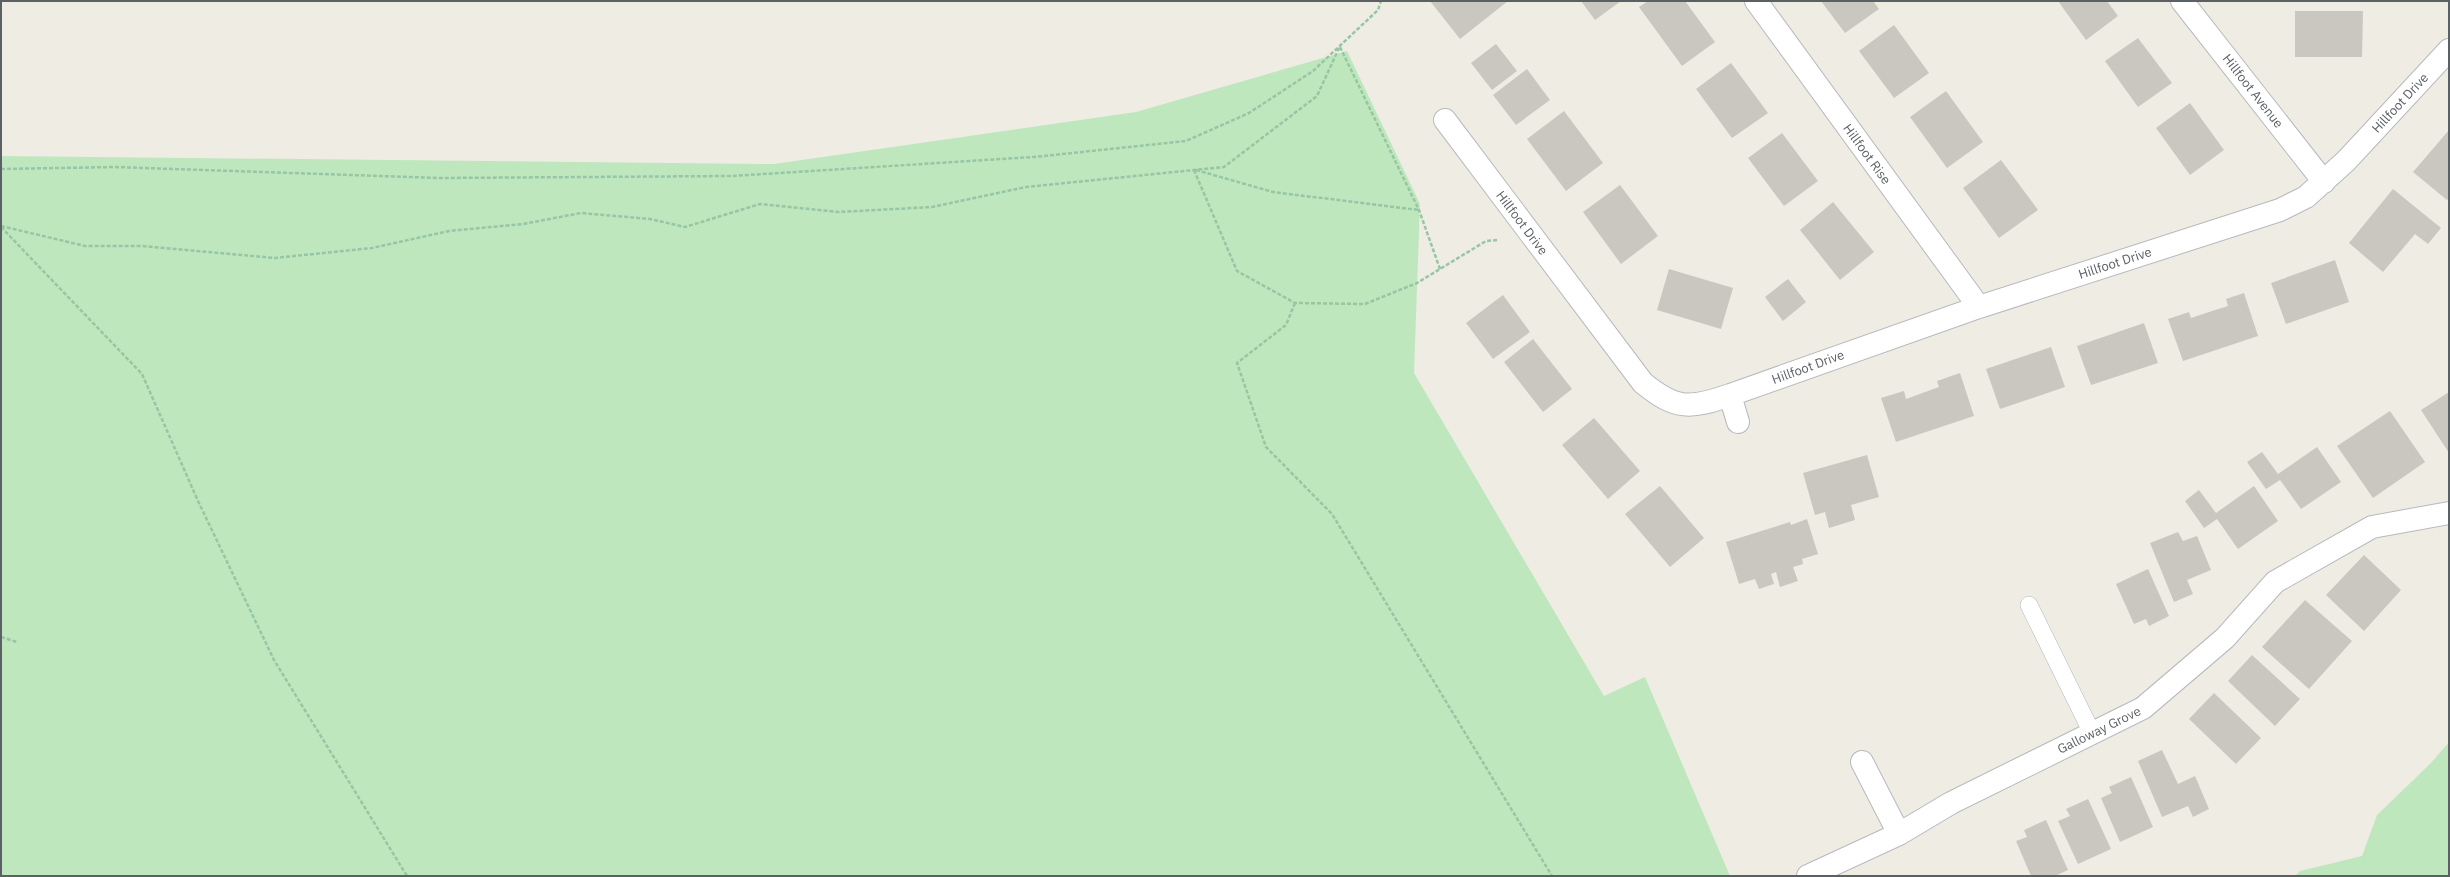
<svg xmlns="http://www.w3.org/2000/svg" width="2450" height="877" font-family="'IBM Plex Sans',sans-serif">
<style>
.green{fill:#bfe7be}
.building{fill:#cac7c0}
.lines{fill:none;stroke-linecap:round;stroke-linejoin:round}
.lane-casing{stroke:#b6b9be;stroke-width:18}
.street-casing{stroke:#b6b9be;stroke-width:24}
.path{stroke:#96c6a3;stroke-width:2.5;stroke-dasharray:4 2;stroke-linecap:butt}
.lane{stroke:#fff;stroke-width:17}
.street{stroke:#fff;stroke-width:22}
.labels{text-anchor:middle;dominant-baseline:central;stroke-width:4;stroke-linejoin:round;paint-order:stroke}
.street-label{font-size:13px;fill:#5b6065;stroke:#fff}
</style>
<rect width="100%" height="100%" fill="#efece3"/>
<!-- green -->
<path class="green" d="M1347,51L1420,204L1414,373L1604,696L1645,677L1730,876H1V156L774,164L1136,112Z
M2449,742V876H2295L2300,871L2362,856L2377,815L2431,763Z"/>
<!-- building -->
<path class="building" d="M1430,1H1508L1460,39Z
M1581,1H1621L1595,20Z
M1648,1H1685L1715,42L1682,66L1639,7Z
M1821,1H1873L1879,9L1845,33Z
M2058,1H2107L2118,16L2086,40Z
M2295,11H2363L2362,57H2295Z
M1894,25L1929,73L1894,98L1859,51Z
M2138,38L2172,83L2138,107L2105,61Z
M1496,44L1517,71L1492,90L1471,63Z
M1731,63L1768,113L1732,138L1696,89Z
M1527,69L1550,100L1516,125L1493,95Z
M1946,91L1983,142L1947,168L1910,117Z
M2190,103L2224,150L2190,175L2156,128Z
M1564,111L1603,163L1566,191L1527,139Z
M2449,130V198L2447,200L2413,172Z
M1782,133L1818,181L1784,206L1748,158Z
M2001,160L2038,210L1999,238L1963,188Z
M1620,185L1658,236L1621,264L1583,212Z
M2393,189L2441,228L2428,244L2415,234L2383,272L2349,243Z
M1833,202L1874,252L1840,280L1800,230Z
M2335,260L2349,302L2286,324L2271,283Z
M1669,269L1733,288L1721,329L1657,310Z
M1788,279L1806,302L1783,321L1765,297Z
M2244,293L2258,336L2183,361L2168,319L2189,312L2191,318L2209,312L2228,306L2226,299Z
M1503,295L1530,332L1493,359L1466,323Z
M2144,323L2158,363L2091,385L2077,346Z
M1533,339L1572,389L1543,412L1504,362Z
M2051,347L2065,387L2000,409L1986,369Z
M1960,373L1974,416L1896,442L1881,398L1904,391L1906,399L1939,387L1937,381Z
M2449,392V453L2421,410Z
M2390,411L2425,462L2373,498L2337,446Z
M1594,418L1640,471L1608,499L1562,445Z
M2317,447L2341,482L2301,509L2280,480L2266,489L2247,462L2262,452L2278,474Z
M1867,455L1879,497L1851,505L1855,520L1829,528L1825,512L1815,515L1803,473Z
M1660,486L1704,538L1670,567L1625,514Z
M2254,486L2278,521L2238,549L2217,519L2204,528L2185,501L2199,490L2216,513Z
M1807,519L1818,554L1802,559L1803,564L1793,567L1798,581L1780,587L1776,572L1771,574L1774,584L1759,589L1755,579L1739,584L1726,542L1790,522L1791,525Z
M2178,532L2183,541L2197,536L2211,570L2187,580L2193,594L2174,602L2150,543Z
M2364,555L2401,590L2364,631L2326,595Z
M2148,569L2169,616L2149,626L2146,619L2134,624L2116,584Z
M2305,600L2352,641L2309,689L2262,647Z
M2252,655L2300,699L2275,726L2228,681Z
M2214,693L2261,738L2236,764L2189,719Z
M2162,750L2178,784L2195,776L2209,809L2193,817L2188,806L2162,817L2138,761Z
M2131,777L2153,827L2120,842L2101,798L2112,793L2109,787Z
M2088,799L2111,849L2078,864L2058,821L2070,816L2066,809Z
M2046,820L2068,870L2055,876H2031L2016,841L2027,837L2024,830Z"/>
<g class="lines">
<!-- lane casing -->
<g class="lane-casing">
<path id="lane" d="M2029,605L2092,733"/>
</g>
<!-- street casing -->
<g class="street-casing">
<path id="street" d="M1756,1L1979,307
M2182,1L2324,182
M1445,120L1643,383C1676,410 1690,409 1730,395L1738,422
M1730,395L1979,307L2280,210L2306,197L2346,161L2449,50
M1862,762L1899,834
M1808,876L1899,834L1951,803L2143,708L2225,638L2275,582L2372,527L2449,513"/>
</g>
<!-- path -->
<path class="path" d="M1340,47L1419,210L1440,269
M1,169L115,167L439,178L731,176L1034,157L1186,141L1249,113L1313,71L1378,10L1381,1
M1194,170L1237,271L1295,303L1365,304L1417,283L1486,241L1498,240
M1196,170L1273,192L1419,210
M1,226L85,246H142L275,258L372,248L449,231L523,224L581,213L650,219L685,227L760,204L839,212L932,207L1026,187L1224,167L1317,96L1339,48
M1,227L142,374L198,501L274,660L407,876
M1295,303L1286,325L1237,363L1266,447L1332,514L1552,876
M1,637L17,642"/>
<!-- lane -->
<use href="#lane" class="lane"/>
<!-- street -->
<use href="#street" class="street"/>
</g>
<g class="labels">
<!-- street labels -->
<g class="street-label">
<text transform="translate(2253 91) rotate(52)">Hillfoot Avenue</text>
<text transform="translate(2400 103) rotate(-47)">Hillfoot Drive</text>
<text transform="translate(1867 154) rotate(54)">Hillfoot Rise</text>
<text transform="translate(1522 223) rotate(53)">Hillfoot Drive</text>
<text transform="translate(2115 263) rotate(-18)">Hillfoot Drive</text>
<text transform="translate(1808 367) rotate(-20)">Hillfoot Drive</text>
<text transform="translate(2099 730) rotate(-26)">Galloway Grove</text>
</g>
</g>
<!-- border -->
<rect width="2450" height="877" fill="none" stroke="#5b6065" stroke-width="4"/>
</svg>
